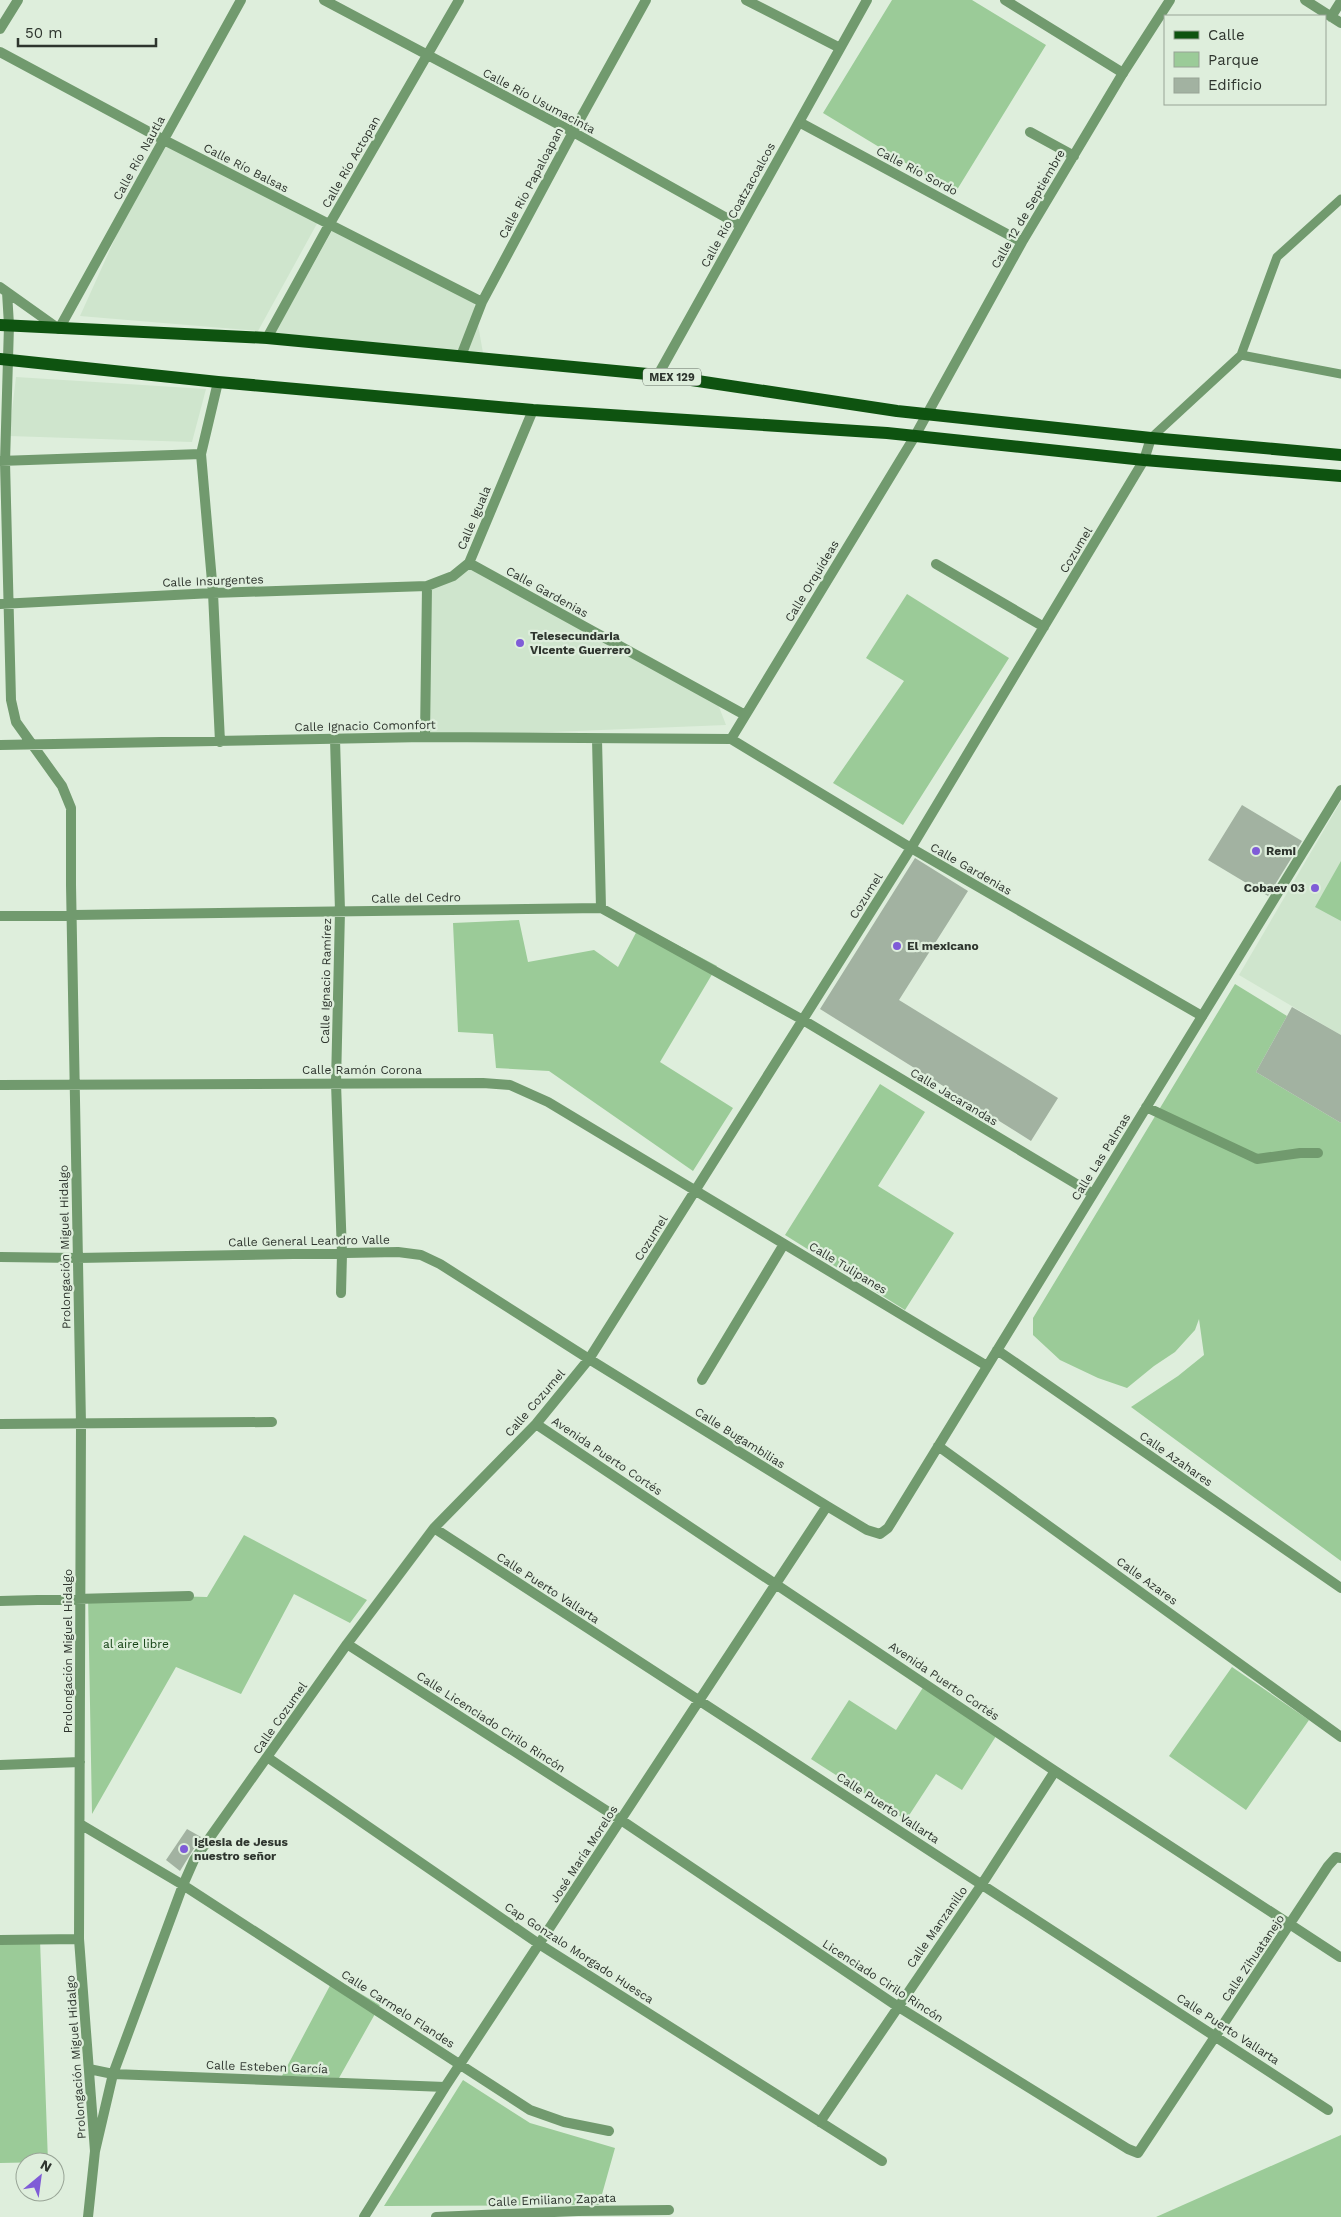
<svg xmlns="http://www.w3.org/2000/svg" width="1341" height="2217" font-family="'Work Sans',sans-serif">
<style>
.built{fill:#cfe5cd}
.green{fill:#9bcb98}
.building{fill:#a2b2a1}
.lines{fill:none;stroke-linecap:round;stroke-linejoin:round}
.service{stroke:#719a6e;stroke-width:9}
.pedestrian{stroke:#719a6e;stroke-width:10}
.minor{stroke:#719a6e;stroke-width:10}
.primary{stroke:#0e5310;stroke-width:12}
.poi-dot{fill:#7f5cd7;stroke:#deeedc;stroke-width:2}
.labels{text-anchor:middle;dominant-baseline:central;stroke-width:4.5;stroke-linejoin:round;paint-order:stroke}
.shield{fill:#deeedc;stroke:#636c62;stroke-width:1}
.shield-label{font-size:11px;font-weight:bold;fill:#2e352e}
.street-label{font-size:12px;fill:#2e352e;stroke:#deeedc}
.poi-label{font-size:12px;font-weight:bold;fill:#2e352e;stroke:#deeedc;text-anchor:start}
.park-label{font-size:12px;fill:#144013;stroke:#deeedc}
</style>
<rect width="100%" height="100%" fill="#deeedc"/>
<!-- built -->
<path class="built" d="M160,139L319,220L258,331L80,316Z
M333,229L474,302L483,353L275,333Z
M16,377L206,389L192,442L9,436Z
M469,563L716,699L726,725L425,737L427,586Z
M1341,801V1035L1239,975Z"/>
<!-- green -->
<path class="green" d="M892,0H972L1046,45L955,193L823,113Z
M907,594L1009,658L903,825L833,783L904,681L866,658Z
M1341,861V921L1315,907Z
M519,920L528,962L594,950L618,967L640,925L717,966L660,1062L733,1108L693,1171L549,1071L496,1068L493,1034L458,1032L453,923Z
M1235,984L1287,1016L1256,1072L1341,1123V1561L1131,1407L1178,1376L1204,1355L1199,1319L1195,1330L1175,1352L1154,1366L1127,1388L1098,1378L1060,1360L1033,1335V1318Z
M880,1084L925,1112L878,1186L954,1233L905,1310L785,1235Z
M244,1535L367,1600L350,1623L294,1594L241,1694L176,1667L92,1814L88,1594L207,1597Z
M1232,1667L1309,1720L1246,1810L1169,1756Z
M924,1686L998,1733L962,1790L936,1774L906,1820L811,1759L849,1700L896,1730Z
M0,1940H40L48,2162L0,2163Z
M334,1978L380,2005L339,2078L282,2076Z
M463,2080L530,2123L615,2148L599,2205L384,2206Z
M1341,2135V2217H1156Z"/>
<!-- building -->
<path class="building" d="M1242,805L1302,841L1268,896L1208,860Z
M915,858L968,891L899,1000L1058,1098L1031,1141L820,1009Z
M1292,1007L1341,1035V1123L1256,1072Z
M187,1829L201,1837L180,1871L166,1860Z"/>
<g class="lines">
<!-- service -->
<path class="service" d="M1241,355L1341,374
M1151,438L1241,355L1277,257L1341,199"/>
<!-- pedestrian -->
<path class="pedestrian" d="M1005,0L1123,73
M911,848L1202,1016"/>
<!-- minor -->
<path class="minor" d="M324,0L573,132L741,226
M746,0L840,48
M1305,0L1341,23
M1331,17L1341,1
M0,29L18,0
M0,52L164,140L482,302
M799,122L1022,242
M1030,132L1074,156
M0,287L59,329L241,0
M7,292L9,325L5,462L11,700L16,722L62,786L71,808V885L81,1424L79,1939L95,2151L88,2217
M267,338L329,225L459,0
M461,356L482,302L573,132L646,0
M658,375L867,0
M218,382L201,454L213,593L220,742
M0,461L201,454
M469,563L745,715
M936,564L1044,627
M0,604L213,593L427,586L453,576L469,563L533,410
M425,737L427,586
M335,739L340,911L336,1083L342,1254L341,1293
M597,739L601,908
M731,739L915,436L1022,242L1123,73L1170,0
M731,739L911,848
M0,745L425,737L731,739
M0,916L601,908L803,1020L1093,1194
M0,1085L483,1083L510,1085L548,1102L987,1366
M1146,1107L1257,1159L1300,1153H1318
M0,1257L77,1258L398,1252L421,1255L440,1264L589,1359L827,1506L867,1530L880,1534L888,1528L1341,790
M997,1350L1341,1588
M702,1380L784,1244
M0,1424L272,1422
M536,1424L1055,1771L1340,1957
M938,1446L1341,1737
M434,1528L1328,2110
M0,1601L189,1596
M347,1644L621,1820L897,2006L1128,2149L1138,2153L1328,1866L1336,1857L1341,1858
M267,1757L539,1944L882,2161
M0,1765L80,1762
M80,1824L183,1885L530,2110L564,2122L609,2131
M0,1940L79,1939
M89,2069L113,2074L445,2087
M820,2122L982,1884L1055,1771
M95,2151L113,2074L183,1885L194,1860L347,1644L434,1528L536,1424L589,1359L911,848L1144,460L1151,438
M364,2217L445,2087L827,1506
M436,2217L578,2211L669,2210"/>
<!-- primary -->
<path class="primary" d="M0,325L267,338L658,375L897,411L1151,438L1341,455
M0,359L218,382L533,410L887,433L1144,460L1341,476"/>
</g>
<!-- markers -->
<g class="poi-dot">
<circle cx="520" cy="643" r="5"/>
<circle cx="1256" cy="851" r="5"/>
<circle cx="1315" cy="888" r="5"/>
<circle cx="897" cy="946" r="5"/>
<circle cx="184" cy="1849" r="5"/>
</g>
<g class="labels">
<!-- shield labels -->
<rect class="shield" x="643" y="368.5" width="58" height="17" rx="4"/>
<g class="shield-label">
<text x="672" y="377">MEX 129</text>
</g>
<!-- street labels -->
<g class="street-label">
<text transform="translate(539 101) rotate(28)">Calle Río Usumacinta</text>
<text transform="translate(139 158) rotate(-61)">Calle Río Nautla</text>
<text transform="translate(351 162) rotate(-60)">Calle Río Actopan</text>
<text transform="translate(246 168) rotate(27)">Calle Río Balsas</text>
<text transform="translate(917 171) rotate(28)">Calle Río Sordo</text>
<text transform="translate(531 183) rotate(-62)">Calle Río Papaloapan</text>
<text transform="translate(738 205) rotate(-61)">Calle Río Coatzacoalcos</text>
<text transform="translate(1028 209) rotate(-60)">Calle 12 de Septiembre</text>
<text transform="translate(474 518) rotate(-67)">Calle Iguala</text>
<text transform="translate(1076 550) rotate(-59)">Cozumel</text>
<text transform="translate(213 581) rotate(-2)">Calle Insurgentes</text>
<text transform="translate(812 581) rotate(-59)">Calle Orquídeas</text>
<text transform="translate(547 592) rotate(29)">Calle Gardenias</text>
<text transform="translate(365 726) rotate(-1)">Calle Ignacio Comonfort</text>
<text transform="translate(971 869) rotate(30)">Calle Gardenias</text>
<text transform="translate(866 896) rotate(-58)">Cozumel</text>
<text transform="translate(416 898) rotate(-1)">Calle del Cedro</text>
<text transform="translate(326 981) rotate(-89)">Calle Ignacio Ramírez</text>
<text x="362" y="1070">Calle Ramón Corona</text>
<text transform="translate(954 1097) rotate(31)">Calle Jacarandas</text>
<text transform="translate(1101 1157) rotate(-58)">Calle Las Palmas</text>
<text transform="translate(651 1238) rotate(-58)">Cozumel</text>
<text transform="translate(309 1241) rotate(-1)">Calle General Leandro Valle</text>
<text transform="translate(65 1247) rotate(-91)">Prolongación Miguel Hidalgo</text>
<text transform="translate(848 1268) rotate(31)">Calle Tulipanes</text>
<text transform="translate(535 1403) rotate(-49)">Calle Cozumel</text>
<text transform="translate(740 1438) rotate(32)">Calle Bugambilias</text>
<text transform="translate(607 1456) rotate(34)">Avenida Puerto Cortés</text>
<text transform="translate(1176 1459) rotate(35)">Calle Azahares</text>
<text transform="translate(1147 1581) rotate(36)">Calle Azares</text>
<text transform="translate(548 1588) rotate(33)">Calle Puerto Vallarta</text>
<text transform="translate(68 1651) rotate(-90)">Prolongación Miguel Hidalgo</text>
<text transform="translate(944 1681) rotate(34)">Avenida Puerto Cortés</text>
<text transform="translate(280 1718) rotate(-55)">Calle Cozumel</text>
<text transform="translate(491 1722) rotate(33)">Calle Licenciado Cirilo Rincón</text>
<text transform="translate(888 1808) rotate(33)">Calle Puerto Vallarta</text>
<text transform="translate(584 1854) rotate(-57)">José María Morelos</text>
<text transform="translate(937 1927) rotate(-55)">Calle Manzanillo</text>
<text transform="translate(579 1953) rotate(33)">Cap Gonzalo Morgado Huesca</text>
<text transform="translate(1253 1958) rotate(-56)">Calle Zihuatanejo</text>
<text transform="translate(883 1981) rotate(33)">Licenciado Cirilo Rincón</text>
<text transform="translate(398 2009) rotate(33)">Calle Carmelo Flandes</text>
<text transform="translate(1228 2029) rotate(33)">Calle Puerto Vallarta</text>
<text transform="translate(76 2057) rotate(-94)">Prolongación Miguel Hidalgo</text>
<text transform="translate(267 2067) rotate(2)">Calle Esteben García</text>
<text transform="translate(552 2200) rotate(-2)">Calle Emiliano Zapata</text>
</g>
<!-- poi labels -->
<g class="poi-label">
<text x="530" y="636">Telesecundaria<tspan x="530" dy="14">Vicente Guerrero</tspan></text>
<text x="1266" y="851">Remi</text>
<text x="1305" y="888" text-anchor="end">Cobaev 03</text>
<text x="907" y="946">El mexicano</text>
<text x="194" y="1842">Iglesia de Jesus<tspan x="194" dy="14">nuestro señor</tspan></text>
</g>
<!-- park labels -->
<g class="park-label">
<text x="136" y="1644">al aire libre</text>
</g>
</g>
<!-- legend -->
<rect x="1164" y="15" width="162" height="90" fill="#deeedc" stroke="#98a496"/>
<rect x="1174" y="31" width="25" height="8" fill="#0e5310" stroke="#98a496"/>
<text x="1208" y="40" font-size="15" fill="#2e352e">Calle</text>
<rect x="1174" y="52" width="25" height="15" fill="#9bcb98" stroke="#98a496"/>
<text x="1208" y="65" font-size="15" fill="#2e352e">Parque</text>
<rect x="1174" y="78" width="25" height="15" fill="#a2b2a1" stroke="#98a496"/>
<text x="1208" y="90" font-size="15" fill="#2e352e">Edificio</text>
<!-- north arrow -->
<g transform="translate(40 2177) rotate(29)"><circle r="24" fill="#deeedc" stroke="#98a496"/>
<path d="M0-4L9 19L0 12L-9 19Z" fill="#7f5cd7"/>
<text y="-8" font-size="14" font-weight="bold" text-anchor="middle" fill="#2e352e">N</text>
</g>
<!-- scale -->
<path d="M18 38v8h138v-8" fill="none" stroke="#2e352e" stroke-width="2.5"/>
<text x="25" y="38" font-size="15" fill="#2e352e" stroke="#deeedc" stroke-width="4" paint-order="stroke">50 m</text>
</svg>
